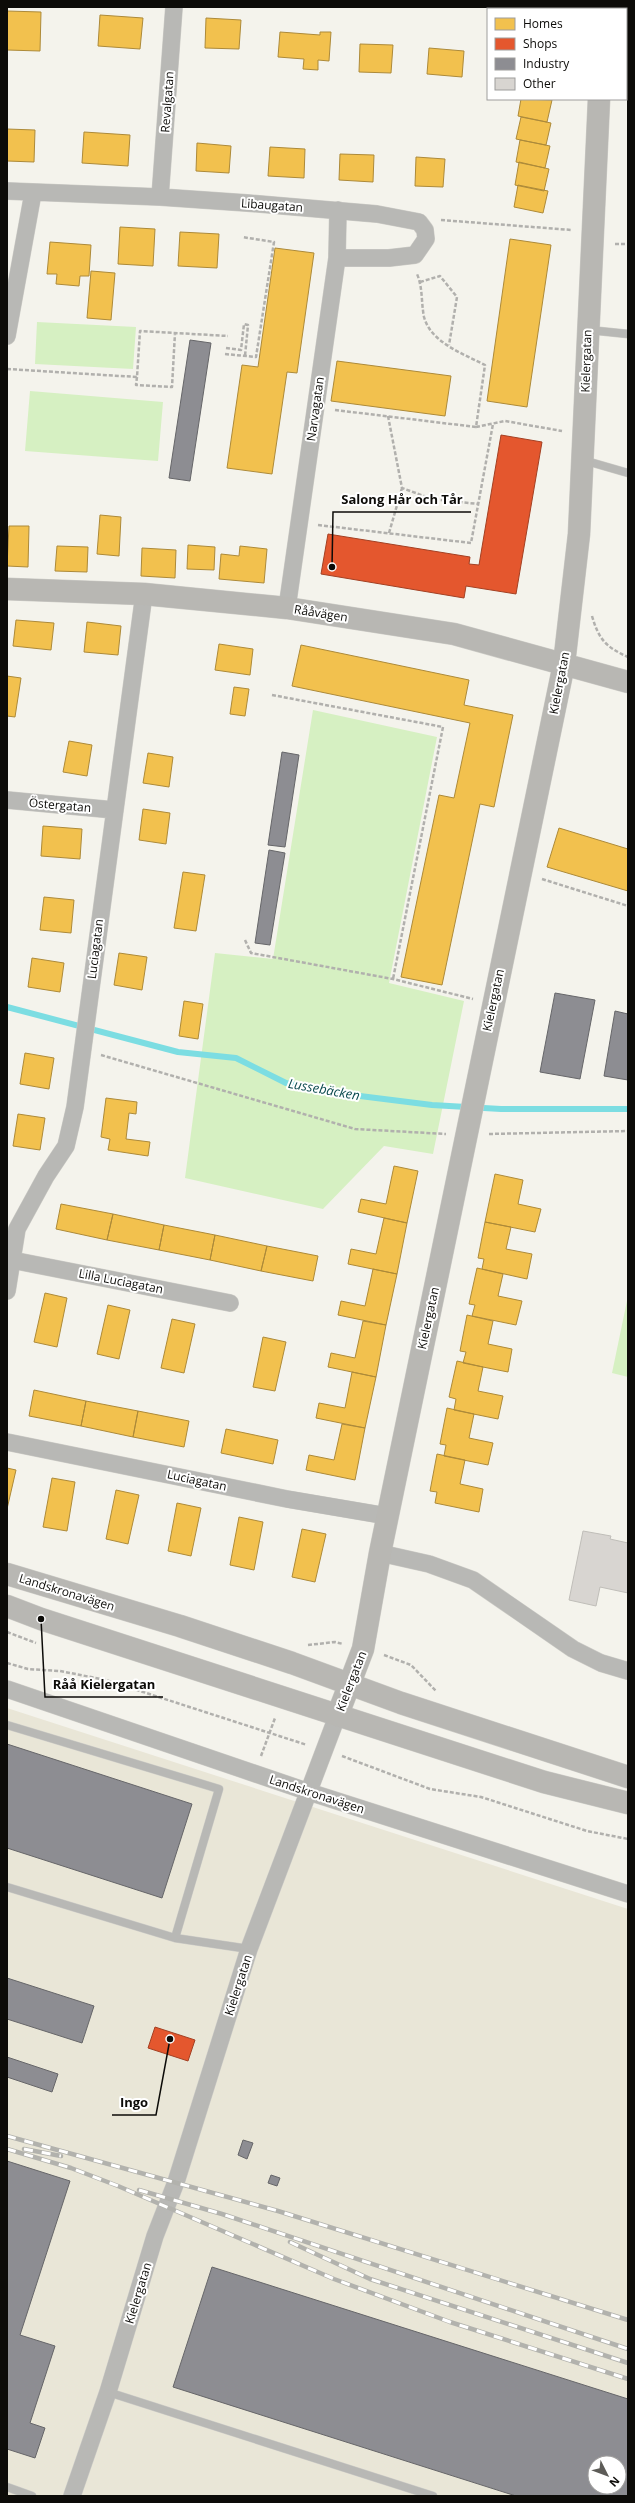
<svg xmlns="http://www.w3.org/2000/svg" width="635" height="2503" font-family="'Open Sans',sans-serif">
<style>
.built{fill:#e9e6d7;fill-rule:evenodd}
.green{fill:#d6f0c2}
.homes{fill:#f2c14e;stroke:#ad8a39}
.shops{fill:#e4572e;stroke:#a34023}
.industry{fill:#8d8d92;stroke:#666669;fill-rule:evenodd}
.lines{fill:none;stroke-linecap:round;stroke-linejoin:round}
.stream{stroke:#7cdde2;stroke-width:6}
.building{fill:#d8d5d1;stroke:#c0beb9}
.lane-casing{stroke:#cecdc8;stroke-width:9}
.street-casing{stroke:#cecdc8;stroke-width:18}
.secondary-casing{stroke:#cecdc8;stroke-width:23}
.path{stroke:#b1b0ad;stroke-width:2.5;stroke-dasharray:4 2;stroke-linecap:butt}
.lane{stroke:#b8b8b5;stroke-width:8}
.street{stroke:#b8b8b5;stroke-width:17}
.secondary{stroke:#b8b7b3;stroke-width:22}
.rail-casing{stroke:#b2b2ad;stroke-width:4.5}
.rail{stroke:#fff;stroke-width:3;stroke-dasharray:9;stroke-linecap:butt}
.labels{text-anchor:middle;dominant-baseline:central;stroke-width:4;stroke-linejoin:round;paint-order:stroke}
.street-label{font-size:12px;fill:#0c0b08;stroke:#fff}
.water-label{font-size:13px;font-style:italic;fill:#0b4a4e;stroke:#fff}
.leader{fill:none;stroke:#0c0b08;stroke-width:1.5}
.callout-dot{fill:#0c0b08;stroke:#fff;stroke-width:1.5}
.callout-label{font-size:13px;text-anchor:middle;font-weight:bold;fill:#0c0b08;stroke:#fff;stroke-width:4;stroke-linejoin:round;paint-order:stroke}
</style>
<rect width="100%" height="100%" fill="#f4f3ec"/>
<!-- built -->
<path class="built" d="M7,1708L628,1909V2496H7ZM595,2463H619V2487H595Z"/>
<!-- green -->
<path class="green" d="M37,322L136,327L133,369L35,364Z
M30,391L163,402L158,461L25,451Z
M313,710L437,737L389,983L464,1001L433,1154L384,1146L323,1209L185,1178L215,953L273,959Z
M628,1296V1377L612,1373Z"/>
<!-- homes -->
<path class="homes" d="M7,11L41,12L40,51L7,50Z
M100,15L143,18L140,49L98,46Z
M206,18L241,20L239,49L205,48Z
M280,32L320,35V32H331L329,61L318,60V70L303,69L304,59L278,57Z
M360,44L393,45L391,73L359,72Z
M429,48L464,51L462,77L427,74Z
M521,99L552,100L547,122L518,116Z
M521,117L551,123L546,145L516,139Z
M7,129L35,130L34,162L7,161Z
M84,132L130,135L128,166L82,163Z
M520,140L550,146L545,168L516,162Z
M197,143L231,146L229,173L196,171Z
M270,147L305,149L304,178L268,176Z
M340,154L374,155L373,182L339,180Z
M416,157L445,159L443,187L415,186Z
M519,162L549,169L544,191L515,185Z
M518,185L548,191L543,213L514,207Z
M120,227L155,229L153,266L118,264Z
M180,232L219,234L217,268L178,266Z
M510,239L551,245L527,407L487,401Z
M50,242L91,245L89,276H80L79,286L56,284L57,274H47Z
M275,248L314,253L297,373L287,372L272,474L227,468L242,365L258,367Z
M91,271L115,273L111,320L87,318Z
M337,361L451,376L445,416L331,401Z
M100,515L121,517L119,556L97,554Z
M9,526H29L28,567L7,566Z
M188,545L215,547L214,570L187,569Z
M57,546L88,547L87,572L55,571Z
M240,546L267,549L264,583L219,579L221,554L239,556Z
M142,548L176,550L175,578L141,576Z
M16,620L54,623L51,650L13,646Z
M87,622L121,626L118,655L84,652Z
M219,644L253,649L250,675L215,670Z
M301,645L469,680L464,705L513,715L494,807L480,804L442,985L401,977L439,795L454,798L470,723L292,686Z
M7,676L21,678L15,717L7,716Z
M234,687L249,689L245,716L230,714Z
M69,741L92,745L87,776L63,772Z
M148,753L173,757L169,787L143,783Z
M143,809L170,813L166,844L139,840Z
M43,826L82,829L80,859L41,856Z
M559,828L628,849V891L547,867Z
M183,872L205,875L196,931L174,928Z
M44,897L74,900L71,933L40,930Z
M119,953L147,957L142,990L114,985Z
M32,958L64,963L60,992L28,987Z
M184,1001L203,1004L198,1039L179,1036Z
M25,1053L54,1058L49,1089L20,1084Z
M106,1098L137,1102L136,1114L129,1113L126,1139L150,1142L148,1156L108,1150L110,1139L101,1137Z
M18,1114L45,1118L40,1150L13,1146Z
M394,1166L418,1171L407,1223L358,1212L361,1199L386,1204Z
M495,1174L523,1180L518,1204L541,1209L535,1232L485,1222Z
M61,1204L113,1214L107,1240L56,1229Z
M113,1214L164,1225L159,1250L107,1240Z
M384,1218L407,1223L397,1274L348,1264L351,1249L376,1254Z
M485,1222L511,1227L506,1249L532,1254L527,1279L482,1269L484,1259L478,1258Z
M164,1225L215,1235L210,1260L159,1250Z
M215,1235L267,1246L261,1271L210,1260Z
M267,1246L318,1256L313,1281L261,1271Z
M477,1268L503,1274L498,1296L522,1301L516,1325L472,1316L475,1305L469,1304Z
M373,1269L397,1274L386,1325L338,1315L341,1301L365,1306Z
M45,1293L67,1298L57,1347L34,1342Z
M108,1305L130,1310L119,1359L97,1354Z
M467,1315L493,1321L488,1344L512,1349L508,1372L463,1363L466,1352L460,1351Z
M172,1319L195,1324L184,1373L161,1368Z
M363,1321L386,1325L376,1377L328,1367L331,1353L355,1358Z
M263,1337L286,1342L275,1391L253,1387Z
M457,1361L483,1367L478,1391L503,1396L498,1419L454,1410L456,1399L449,1397Z
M352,1372L376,1377L365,1428L316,1418L319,1403L345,1408Z
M34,1390L86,1401L81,1426L29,1416Z
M86,1401L138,1411L133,1437L81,1426Z
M447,1408L474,1414L469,1438L493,1443L488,1465L444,1456L446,1445L440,1444Z
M138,1411L189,1421L184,1447L133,1437Z
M342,1424L365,1428L355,1480L306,1470L309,1455L334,1460Z
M226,1429L278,1440L273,1464L221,1453Z
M437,1454L465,1460L460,1484L483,1489L479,1512L435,1503L437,1492L430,1491Z
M7,1468L16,1470L7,1509Z
M52,1478L75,1482L67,1531L43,1527Z
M116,1490L139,1495L128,1544L106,1539Z
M177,1503L201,1508L191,1556L168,1551Z
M239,1517L263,1522L254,1570L230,1565Z
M302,1529L326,1534L315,1582L292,1577Z"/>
<!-- shops -->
<path class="shops" d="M501,435L542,442L516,594L466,586L464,598L321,574L328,534L470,557L469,564L479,565Z
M155,2027L195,2040L188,2061L148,2048Z"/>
<!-- industry -->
<path class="industry" d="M190,340L211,343L190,481L169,478Z
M282,752L299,755L285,847L268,845Z
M269,850L285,853L270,945L255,943Z
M555,993L595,1000L580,1079L540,1072Z
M615,1011L628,1014V1080L604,1076Z
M7,1744L192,1804L162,1898L7,1848Z
M7,1978L94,2006L82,2043L7,2019Z
M7,2057L58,2074L52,2092L7,2077Z
M243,2140L253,2143L247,2159L238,2155Z
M7,2161L70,2181L20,2335L55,2346L30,2423L45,2428L35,2458L7,2449Z
M271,2175L280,2178L277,2186L268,2183Z
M212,2267L628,2399V2496H516L173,2387ZM595,2463H619V2487H595Z"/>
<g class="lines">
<!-- stream -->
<path class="stream" d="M7,1007L178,1052L236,1058L286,1083L352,1095L432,1105L501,1109H628"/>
</g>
<!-- building -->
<path class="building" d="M583,1531L611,1536L610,1539L628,1543V1593L600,1587L596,1606L569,1600Z"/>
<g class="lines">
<!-- lane casing -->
<g class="lane-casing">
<path id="lane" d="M589,330L628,334
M583,460L628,473
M7,1725L219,1789L175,1938
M7,1887L175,1938L249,1949
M108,2392L433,2496
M7,2487L32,2496"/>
</g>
<!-- street casing -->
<g class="street-casing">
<path id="street" d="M7,191L160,197L247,203L377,214L419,222L425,230L426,239L415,255L389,258H337
M160,197L174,7
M7,336L33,193
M287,608L337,258L338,210
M7,800L114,810
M12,1260L230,1303
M7,1291L17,1229L46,1176L66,1146L75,1107L144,594
M7,1442L287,1499L387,1516
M380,1553L429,1564L473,1580L573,1649L601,1663L628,1671
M7,1689L309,1792L628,1894
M72,2496L108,2392L155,2236L176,2182L249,1949L338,1714"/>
</g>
<!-- secondary casing -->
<g class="secondary-casing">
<path id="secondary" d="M603,9V7
M7,589L144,594L287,608L454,634L628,682
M7,1574L180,1626L292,1663L401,1703L628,1777
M7,1606L41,1619L544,1782L628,1803
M338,1714L363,1649L380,1553L564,664L579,534L599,99"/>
</g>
<!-- path -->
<path class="path" d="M626,32L628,31
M441,220L572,230
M615,244H628
M420,282L440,276L457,297L449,345
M226,348L241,350L244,324L248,325L245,356
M225,354L256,357L274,242L242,237
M7,369L137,377L140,331L228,336
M137,377L136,385L172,387L175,333
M335,410L476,427L485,365C464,354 431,343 424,317C421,302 423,288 417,274
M388,416L402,488L432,499L478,504
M476,427L505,421L562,431
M318,525L471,543L493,424
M389,533L402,488
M592,616C599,640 606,647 628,657
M272,695L443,727L393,979
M542,879L628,906
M245,940L251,953L393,979L473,999
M101,1055L355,1129L446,1134
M489,1134L628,1131
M7,1632L36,1643
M308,1645L335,1642L343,1644
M384,1655L411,1665L436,1691
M7,1663L28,1669L60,1671L106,1680L307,1745
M261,1756L275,1718
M342,1756L430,1789L481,1797L587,1831L628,1839"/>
<!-- lane -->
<use href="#lane" class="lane"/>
<!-- street -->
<use href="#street" class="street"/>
<!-- secondary -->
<use href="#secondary" class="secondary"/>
<!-- rail casing -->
<g class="rail-casing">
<path id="rail" d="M7,2136L278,2211L628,2320
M7,2149L71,2168L118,2186L334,2279L450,2322L628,2379
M24,2149L61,2156
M139,2190L222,2214L628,2349
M290,2242L370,2279L628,2363"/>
</g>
<!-- rail -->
<use href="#rail" class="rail"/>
</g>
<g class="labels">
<!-- street labels -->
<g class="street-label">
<text transform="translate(167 102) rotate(-86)">Revalgatan</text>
<text transform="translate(272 205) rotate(4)">Libaugatan</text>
<text transform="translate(586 361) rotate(-88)">Kielergatan</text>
<text transform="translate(315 409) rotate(-82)">Narvagatan</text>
<text transform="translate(321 613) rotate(9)">Rååvägen</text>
<text transform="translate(559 683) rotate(-79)">Kielergatan</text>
<text transform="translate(60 805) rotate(5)">Östergatan</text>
<text transform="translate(95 949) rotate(-83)">Luciagatan</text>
<text transform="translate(493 1000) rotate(-78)">Kielergatan</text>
<text transform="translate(121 1281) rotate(11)">Lilla Luciagatan</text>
<text transform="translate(428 1318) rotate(-78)">Kielergatan</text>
<text transform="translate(197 1480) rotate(12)">Luciagatan</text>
<text transform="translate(67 1592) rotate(17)">Landskronavägen</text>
<text transform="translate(351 1681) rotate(-69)">Kielergatan</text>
<text transform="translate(317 1794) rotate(18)">Landskronavägen</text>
<text transform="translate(238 1985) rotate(-72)">Kielergatan</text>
<text transform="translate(138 2293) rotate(-73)">Kielergatan</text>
</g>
<!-- water labels -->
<g class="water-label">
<text transform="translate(324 1089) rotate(10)">Lussebäcken</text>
</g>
</g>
<!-- callouts -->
<path class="leader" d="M332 567L333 512H471M41 1619L45 1697H163M170 2039L156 2115H112"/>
<g class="callout-dot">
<circle cx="332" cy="567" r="4"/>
<circle cx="41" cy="1619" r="4"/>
<circle cx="170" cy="2039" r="4"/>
</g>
<g class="callout-label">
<text x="402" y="504">Salong Hår och Tår</text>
<text x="104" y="1689">Råå Kielergatan</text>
<text x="134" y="2107">Ingo</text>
</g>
<!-- border -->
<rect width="635" height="2503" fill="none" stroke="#0c0b08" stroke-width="16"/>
<!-- legend -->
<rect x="487" y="8" width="140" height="92" fill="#ffffff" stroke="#9e9d9c"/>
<rect x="495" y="18" width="20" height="12" fill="#f2c14e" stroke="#9e9d9c"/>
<text x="523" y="28" font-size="12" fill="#0c0b08">Homes</text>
<rect x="495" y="38" width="20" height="12" fill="#e4572e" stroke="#9e9d9c"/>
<text x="523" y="48" font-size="12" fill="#0c0b08">Shops</text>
<rect x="495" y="58" width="20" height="12" fill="#8d8d92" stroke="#9e9d9c"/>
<text x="523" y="68" font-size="12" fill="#0c0b08">Industry</text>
<rect x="495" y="78" width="20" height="12" fill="#d8d5d1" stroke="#9e9d9c"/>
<text x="523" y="88" font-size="12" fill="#0c0b08">Other</text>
<!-- north arrow -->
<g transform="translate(607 2475) rotate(132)"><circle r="19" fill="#ffffff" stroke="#9e9d9c"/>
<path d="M0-3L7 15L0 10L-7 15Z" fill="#5d5c58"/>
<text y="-6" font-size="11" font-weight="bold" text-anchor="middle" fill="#0c0b08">N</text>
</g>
</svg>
